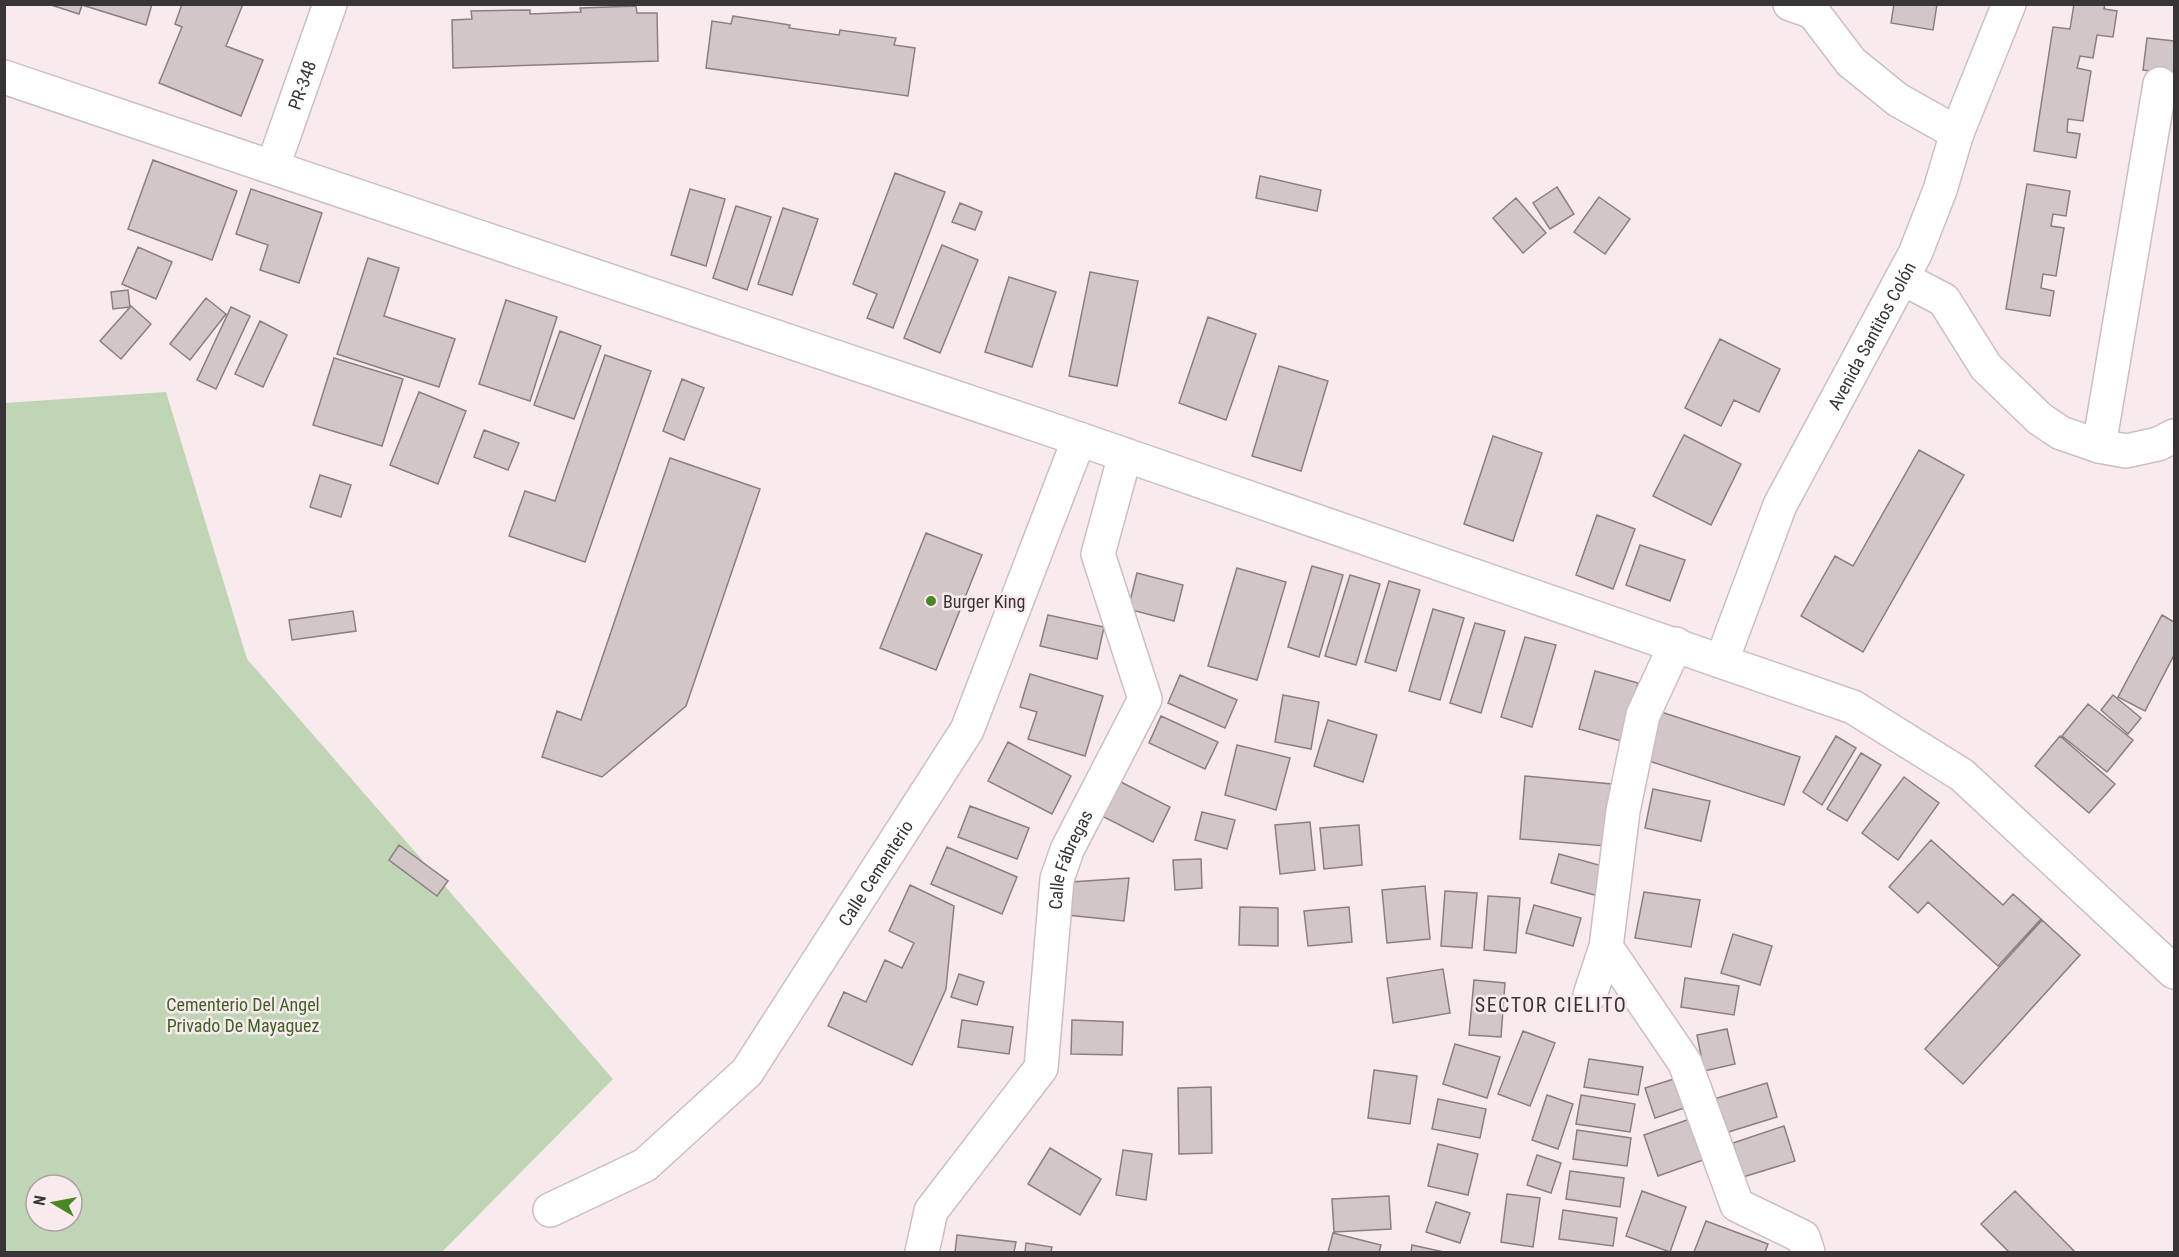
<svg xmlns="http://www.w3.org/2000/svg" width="2179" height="1257" font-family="'Roboto Condensed',sans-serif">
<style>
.green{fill:#bfd5b5;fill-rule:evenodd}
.building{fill:#d3c6c8;stroke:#8b7f80;stroke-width:1.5}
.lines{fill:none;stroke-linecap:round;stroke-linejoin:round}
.minor-casing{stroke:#ccbfc1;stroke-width:36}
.major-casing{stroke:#ccbfc1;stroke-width:36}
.minor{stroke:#fff;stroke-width:33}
.major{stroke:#fff;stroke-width:33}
.poi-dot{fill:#4a8623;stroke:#f9ebed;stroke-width:2}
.labels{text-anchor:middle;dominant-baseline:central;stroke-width:5;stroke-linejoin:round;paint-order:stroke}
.street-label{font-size:18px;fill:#393435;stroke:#f9ebed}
.poi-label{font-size:18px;fill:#393435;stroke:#f9ebed;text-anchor:start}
.park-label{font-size:18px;fill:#3c6226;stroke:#f9ebed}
.neighbourhood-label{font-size:20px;letter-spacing:1.5px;fill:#393435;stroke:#f9ebed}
</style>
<rect width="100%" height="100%" fill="#f9ebed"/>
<!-- green -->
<path class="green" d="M166,392L247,659L613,1079L442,1252H5V403ZM36,1185H72V1221H36Z"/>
<!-- building -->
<path class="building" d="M48,4H152L146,25L82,5L79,14Z
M182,4H243L226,46L263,60L241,116L159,83L182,27L175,24Z
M1894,4H1937L1933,30L1891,23Z
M2074,4H2105L2104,9L2117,11L2113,37L2097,35L2093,58L2080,56L2077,68L2091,71L2083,121L2068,119L2067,132L2080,134L2076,158L2034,151L2053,27L2070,29Z
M636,6L637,13H657L658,61L453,68L452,20L472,19L471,11L530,10V14L581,12L580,8Z
M733,16L790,25L789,28L839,35L840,30L896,38L894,45L915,48L908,96L706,68L712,21L731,24Z
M2147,38L2174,41V74L2143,70Z
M153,160L237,191L212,260L128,229Z
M895,173L945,192L893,328L867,318L877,294L853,284Z
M1260,176L1321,190L1317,211L1256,198Z
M2027,184L2070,191L2066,216L2053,214L2051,226L2064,228L2056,276L2043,274L2041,288L2054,291L2050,316L2006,309Z
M1557,187L1574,214L1550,229L1533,203Z
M251,189L322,213L299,283L260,270L268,245L236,234Z
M690,189L725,199L706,266L671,255Z
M1599,197L1630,219L1605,254L1574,232Z
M1516,198L1546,233L1523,253L1493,218Z
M960,203L982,212L975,230L952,222Z
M736,206L771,217L747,290L713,278Z
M783,208L818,219L792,295L758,284Z
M942,245L978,260L940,353L904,338Z
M138,247L172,262L156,299L122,284Z
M368,258L399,268L384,316L455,339L439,387L337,354Z
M1090,272L1138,281L1117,386L1069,376Z
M1009,277L1056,292L1032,367L985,352Z
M128,290L130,307L113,309L111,292Z
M206,298L226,314L190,360L170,344Z
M506,300L557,317L530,401L479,384Z
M131,306L151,324L121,359L100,341Z
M231,307L250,316L216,389L197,380Z
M1208,317L1256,334L1226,420L1179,403Z
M260,321L287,335L263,387L235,374Z
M560,331L601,346L574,419L534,405Z
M1720,339L1780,369L1759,412L1734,400L1721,426L1685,408Z
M605,355L651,371L585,562L509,536L525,491L555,501Z
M334,358L403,379L382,446L313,425Z
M1279,366L1328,381L1301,471L1252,456Z
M682,379L704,388L684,440L663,431Z
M419,392L466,411L438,484L390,465Z
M484,430L519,443L508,470L474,457Z
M1684,435L1741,464L1711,525L1653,496Z
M1493,436L1542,453L1513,541L1464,524Z
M1919,450L1964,475L1863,652L1801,616L1835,556L1853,566Z
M670,458L760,489L686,706L602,777L542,757L557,711L581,720Z
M320,475L351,485L341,517L310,507Z
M1597,515L1635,529L1613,589L1576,575Z
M926,533L982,555L936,670L880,648Z
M1640,545L1685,560L1670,601L1626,585Z
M1312,566L1343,575L1319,657L1288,647Z
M1237,568L1286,582L1257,680L1208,666Z
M1137,573L1183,585L1174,621L1128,609Z
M1350,575L1380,584L1356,665L1325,656Z
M1389,581L1420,590L1396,671L1365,662Z
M1433,609L1464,618L1440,700L1409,691Z
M353,611L356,631L292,640L289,620Z
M1048,615L1104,627L1097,659L1040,646Z
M2162,615L2174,622V655L2145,711L2118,697Z
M1475,623L1505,631L1481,713L1450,703Z
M1525,637L1556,645L1532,727L1501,717Z
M1595,671L1638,683L1621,741L1579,729Z
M1030,674L1103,696L1085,756L1028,739L1037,712L1020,707Z
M1180,675L1237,700L1225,728L1168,703Z
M1283,695L1319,702L1311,749L1275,742Z
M2113,695L2141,718L2128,734L2101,710Z
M2088,704L2133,740L2107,772L2062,736Z
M1661,712L1800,757L1784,805L1646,760Z
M1161,716L1218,742L1205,769L1149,743Z
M1328,720L1377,735L1363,782L1314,766Z
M1836,736L1856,748L1822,805L1803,792Z
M2060,736L2115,784L2089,813L2035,766Z
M1008,742L1071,776L1052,814L988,781Z
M1237,745L1290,758L1276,810L1225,795Z
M1861,753L1881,765L1847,821L1827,809Z
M1525,776L1612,784L1606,846L1520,839Z
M1904,777L1939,803L1898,860L1862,833Z
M1115,779L1170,807L1153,842L1098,814Z
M1653,789L1710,801L1701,841L1645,828Z
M970,806L1029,828L1017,859L958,837Z
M1202,812L1235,820L1227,849L1195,840Z
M1310,822L1315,870L1280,874L1275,825Z
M1359,825L1362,865L1324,869L1320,828Z
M1931,840L2003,905L2013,894L2041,919L1998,966L1928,902L1918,913L1889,887Z
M399,845L448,881L437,896L389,860Z
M947,847L1017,877L1002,914L931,884Z
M1559,854L1606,867L1598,896L1551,883Z
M1201,859L1202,888L1175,890L1173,860Z
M1129,878L1124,921L1067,915L1071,882Z
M910,885L954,906L946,989L912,1065L828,1026L844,992L866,1002L885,960L902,968L914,943L889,931Z
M1425,886L1430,939L1387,943L1382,890Z
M1445,891L1477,893L1472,948L1441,946Z
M1644,892L1700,900L1691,947L1635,938Z
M1488,896L1520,898L1516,953L1484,950Z
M1534,905L1581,918L1573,946L1526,933Z
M1240,907L1278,908V946L1239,945Z
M1349,907L1352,942L1308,946L1304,911Z
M2042,920L2080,955L1963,1084L1925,1049Z
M1733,934L1772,946L1760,985L1721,973Z
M1443,969L1450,1013L1393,1023L1387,978Z
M959,974L984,982L977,1005L951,997Z
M1685,978L1739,986L1734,1015L1681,1007Z
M1474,980L1505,983L1501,1037L1469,1035Z
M962,1020L1013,1027L1009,1054L958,1047Z
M1072,1020L1123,1022L1122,1055L1071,1054Z
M1727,1029L1735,1064L1704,1071L1697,1035Z
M1523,1031L1555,1043L1530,1106L1498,1094Z
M1455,1044L1500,1057L1487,1098L1443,1084Z
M1589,1059L1643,1067L1638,1095L1584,1087Z
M1374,1070L1417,1076L1410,1124L1368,1118Z
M1674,1079L1684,1108L1655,1118L1645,1088Z
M1767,1083L1777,1117L1725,1133L1714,1099Z
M1211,1087L1212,1153L1179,1154L1178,1088Z
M1547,1095L1573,1104L1558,1149L1532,1140Z
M1581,1095L1635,1104L1630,1132L1576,1124Z
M1438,1099L1486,1109L1480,1138L1432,1129Z
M1690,1119L1703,1160L1658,1176L1644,1135Z
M1784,1126L1795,1161L1743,1177L1733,1143Z
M1577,1130L1631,1138L1627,1166L1573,1159Z
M1438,1144L1478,1154L1468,1195L1428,1186Z
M1050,1148L1101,1179L1080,1215L1028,1184Z
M1123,1150L1152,1154L1146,1200L1116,1195Z
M1537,1155L1561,1163L1551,1193L1527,1185Z
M1570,1171L1624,1178L1620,1207L1566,1199Z
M1642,1191L1686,1207L1670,1252L1626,1236Z
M2015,1191L2075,1252H2009L1981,1224Z
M1507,1194L1540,1198L1533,1247L1501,1242Z
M1389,1196L1391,1229L1334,1232L1332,1199Z
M1436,1202L1470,1213L1460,1243L1426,1232Z
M1563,1210L1617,1218L1613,1246L1559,1239Z
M1706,1221L1768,1244L1765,1252H1694Z
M1333,1233L1381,1245L1379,1252H1328Z
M957,1235L1016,1242L1014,1252H955Z
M1026,1243L1052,1247L1051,1252H1025Z
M1412,1245L1444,1252H1411Z"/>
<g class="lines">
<!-- minor casing -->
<g class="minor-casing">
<g id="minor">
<path d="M1790,4L1813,12L1851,62L1898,100L1957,133"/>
<path id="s1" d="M273,166L330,4"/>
<path d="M1902,278L1944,300L1986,367L2040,419L2061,433L2099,446L2126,451L2158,444L2174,436"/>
<path d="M2099,446L2160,84"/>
<path id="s2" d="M1722,660L1780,505L1915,254L1940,190L1957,133L2009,4"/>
<path d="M1606,947L1685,1063L1737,1205L1803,1237L1808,1252"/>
<path d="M1590,995L1606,947L1623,811L1643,715L1676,644"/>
<path id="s3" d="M550,1210L645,1165L747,1072L967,730L1079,439"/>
<path id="s4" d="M922,1252L931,1211L1041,1068L1057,879L1067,850L1145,699L1098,554L1125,455"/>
</g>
</g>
<!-- major casing -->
<g class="major-casing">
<path id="major" d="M4,77L1079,439L1853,707L1962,775L2174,972"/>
</g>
<!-- minor -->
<use href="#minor" class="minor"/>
<!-- major -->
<use href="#major" class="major"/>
</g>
<!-- markers -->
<circle class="poi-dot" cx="931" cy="601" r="6"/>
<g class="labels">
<!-- street labels -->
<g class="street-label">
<text stroke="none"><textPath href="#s1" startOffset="86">PR-348</textPath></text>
<text stroke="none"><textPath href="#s2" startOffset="358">Avenida Santitos Colón</textPath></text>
<text stroke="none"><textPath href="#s4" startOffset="434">Calle Fábregas</textPath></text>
<text stroke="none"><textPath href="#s3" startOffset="480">Calle Cementerio</textPath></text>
</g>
<!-- poi labels -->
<g class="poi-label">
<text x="943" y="601">Burger King</text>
</g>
<!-- park labels -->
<g class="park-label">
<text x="243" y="1004">Cementerio Del Angel<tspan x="243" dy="21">Privado De Mayaguez</tspan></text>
</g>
<!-- neighbourhood labels -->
<g class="neighbourhood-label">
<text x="1551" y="1005">SECTOR CIELITO</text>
</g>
</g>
<!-- border -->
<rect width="2179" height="1257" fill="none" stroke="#393435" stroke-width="12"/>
<!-- north arrow -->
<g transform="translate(54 1203) rotate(280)"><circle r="28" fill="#f9ebed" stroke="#aca2a3" stroke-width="1.5"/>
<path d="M0-4.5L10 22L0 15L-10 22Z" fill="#4a8623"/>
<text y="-9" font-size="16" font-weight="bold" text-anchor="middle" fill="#393435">N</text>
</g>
</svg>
